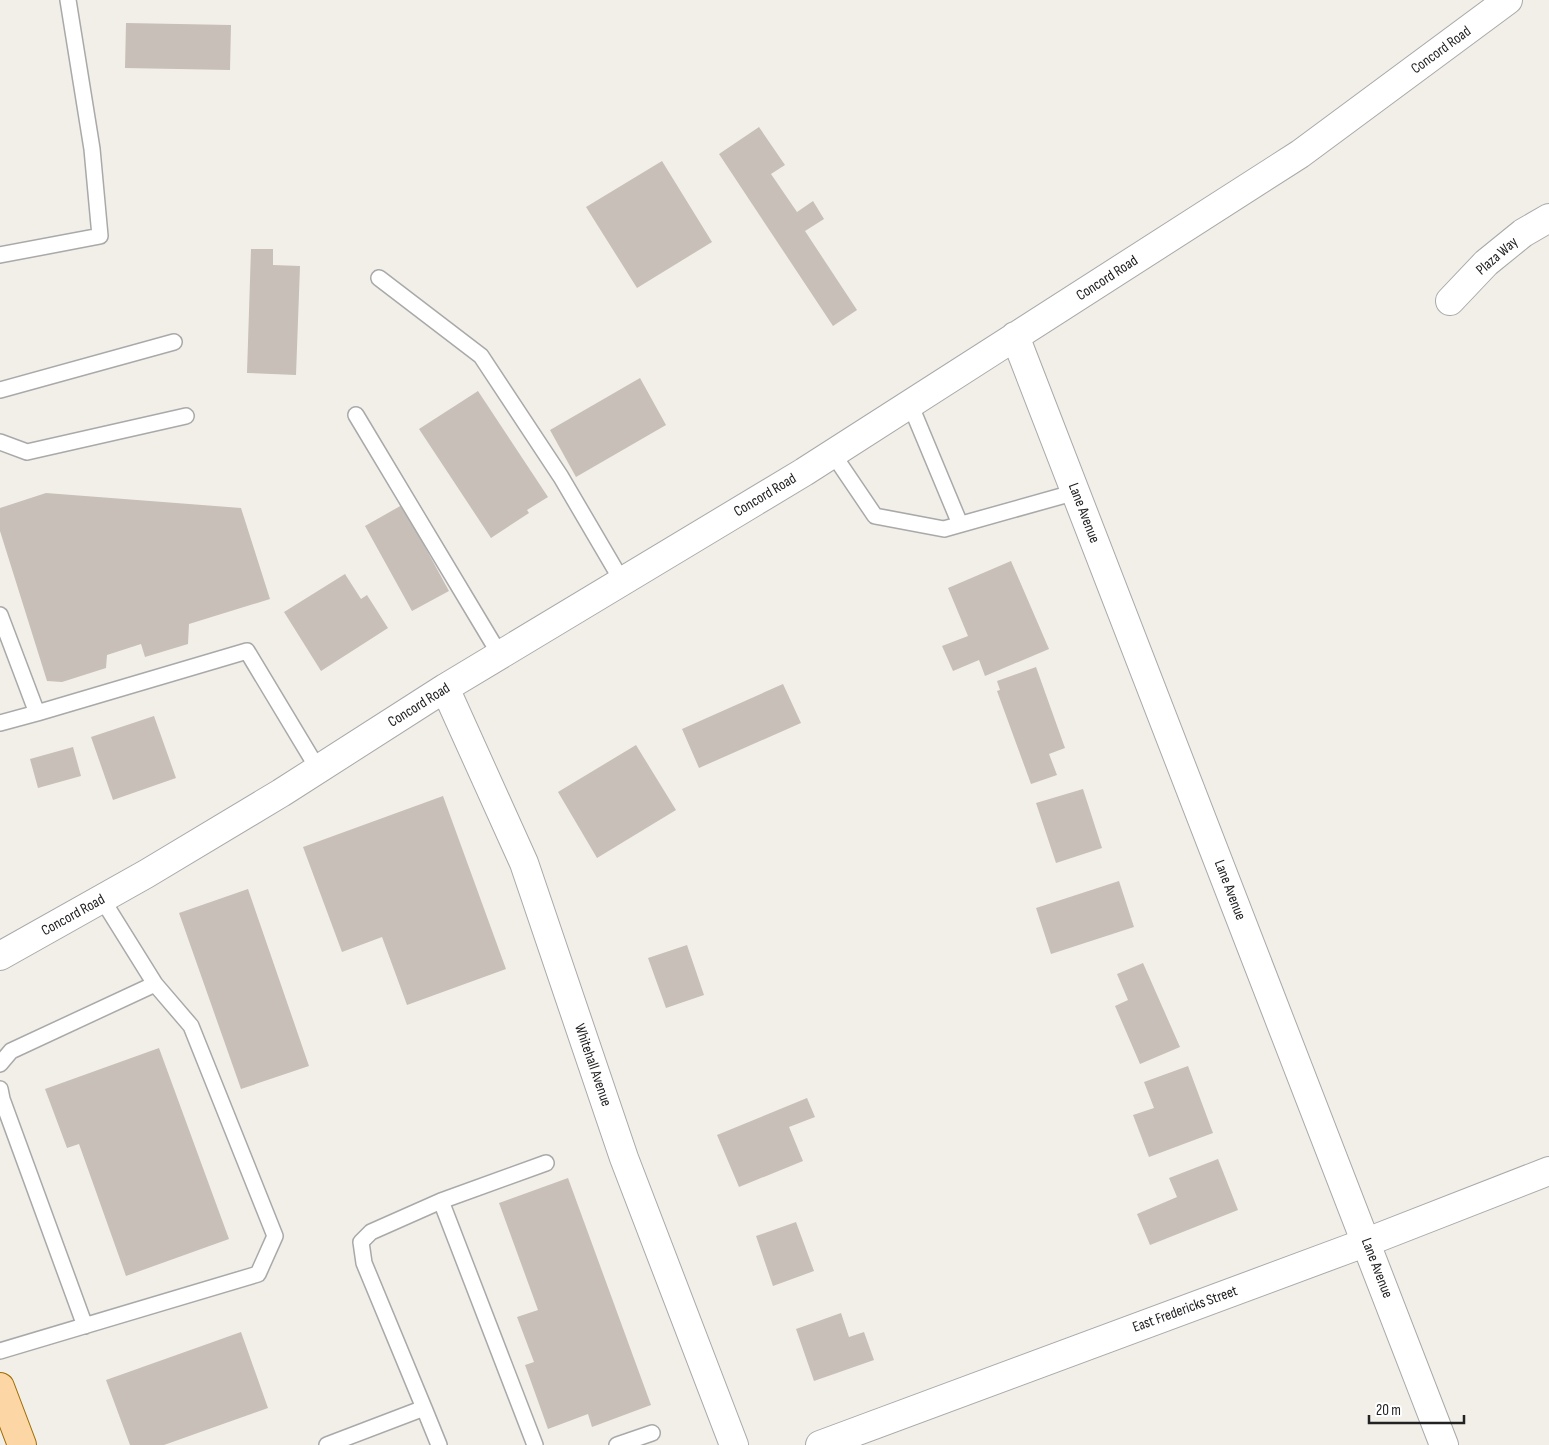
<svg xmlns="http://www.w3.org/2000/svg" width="1549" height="1445" font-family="'Sofia Sans Condensed',sans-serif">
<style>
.building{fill:#c7bfb8}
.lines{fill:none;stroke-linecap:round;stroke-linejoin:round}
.service-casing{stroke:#a9a9a9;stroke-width:18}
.minor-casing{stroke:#a9a9a9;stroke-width:30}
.tertiary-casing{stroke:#a9a9a9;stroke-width:30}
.primary-casing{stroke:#a06b00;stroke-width:30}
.service{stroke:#fff;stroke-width:15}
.minor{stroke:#fff;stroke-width:28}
.tertiary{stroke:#fff;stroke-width:28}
.primary{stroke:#fcd6a4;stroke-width:28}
.labels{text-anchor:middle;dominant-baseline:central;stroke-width:5;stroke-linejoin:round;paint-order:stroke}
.street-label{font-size:15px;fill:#222;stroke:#fff}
</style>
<rect width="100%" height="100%" fill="#f2efe9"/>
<!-- building -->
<path class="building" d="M126,23L231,25L230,70L125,68Z
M759,127L785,165L771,174L797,212L813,201L824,219L805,231L857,310L833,326L719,154Z
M662,161L712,242L637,288L586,207Z
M251,249H273V265L300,266L296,375L247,373Z
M640,378L666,425L576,477L550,430Z
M478,391L548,497L527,510L529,513L491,538L419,429Z
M46,493L241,508L270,599L189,624L188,644L145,657L141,644L107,655L106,668L62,682L47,681L0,531V508Z
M402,505L449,591L412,611L365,526Z
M1011,561L1049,649L985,676L979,660L953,671L942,646L968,636L948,588Z
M345,574L361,599L367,595L388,628L321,671L284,612Z
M1036,667L1065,748L1049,754L1057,775L1031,784L997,691L1000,690L997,681Z
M783,684L801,723L699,768L682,729Z
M154,716L176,778L113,800L91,737Z
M636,745L676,810L597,858L558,792Z
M73,747L81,776L38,788L30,759Z
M1083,789L1102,848L1056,863L1036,803Z
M443,796L506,969L407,1005L382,937L342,952L303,847Z
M1119,881L1134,927L1051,954L1036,908Z
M248,889L309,1066L241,1089L179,913Z
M687,945L704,995L666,1008L648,958Z
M1143,963L1180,1047L1140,1064L1115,1006L1128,1000L1117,974Z
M159,1048L229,1239L126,1276L79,1144L67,1148L45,1089Z
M1188,1066L1213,1133L1149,1157L1133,1115L1154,1108L1144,1082Z
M807,1098L815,1117L789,1127L803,1161L739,1187L717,1135Z
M1218,1159L1238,1210L1150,1245L1137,1214L1177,1197L1169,1178Z
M568,1178L651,1405L592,1427L588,1414L548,1429L525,1365L534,1362L517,1317L538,1310L499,1203Z
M796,1222L814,1271L773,1286L756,1236Z
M841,1313L849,1337L864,1332L874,1360L814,1381L796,1329Z
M241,1332L268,1408L164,1445H130L106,1380Z"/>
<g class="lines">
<!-- service casing -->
<g class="service-casing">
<path id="service" d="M0,255L100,236L92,149L68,0
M379,278L481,356L561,477L622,581
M0,390L174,342
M910,404L960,524
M356,415L500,655
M0,442L27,452L186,416
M833,454L875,516L944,529L1076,492
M0,615L37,713L0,723
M37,713L247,651L318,769
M0,1064L11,1051L155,984
M0,1089L2,1099L85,1326
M0,1351L258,1274L275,1236L191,1026L155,984L102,899
M424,1408L439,1445
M327,1445L424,1408L364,1263L361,1242L371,1232L441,1201
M535,1445L441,1201L546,1163
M617,1445L652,1433"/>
</g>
<!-- minor casing -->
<g class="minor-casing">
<path id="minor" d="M1450,301L1486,263L1523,233L1549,218
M820,1445L1367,1242L1549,1171"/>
</g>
<!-- tertiary casing -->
<g class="tertiary-casing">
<path id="tertiary" d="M1015,336L1444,1445
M445,688L524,863L624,1158L734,1445
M0,956L146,874L281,793L445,688L804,472L1300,154L1508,0"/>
</g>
<!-- primary casing -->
<g class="primary-casing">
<path id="primary" d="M0,1387L22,1445"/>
</g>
<!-- service -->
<use href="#service" class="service"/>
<!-- minor -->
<use href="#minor" class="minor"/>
<!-- tertiary -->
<use href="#tertiary" class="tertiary"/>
<!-- primary -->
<use href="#primary" class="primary"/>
</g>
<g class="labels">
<!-- street labels -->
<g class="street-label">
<text transform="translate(1441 50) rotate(-36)">Concord Road</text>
<text transform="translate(1497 256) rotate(-41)">Plaza Way</text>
<text transform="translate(1107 278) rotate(-33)">Concord Road</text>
<text transform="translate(765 495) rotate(-31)">Concord Road</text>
<text transform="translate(1084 513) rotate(69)">Lane Avenue</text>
<text transform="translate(419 705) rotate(-32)">Concord Road</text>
<text transform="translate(1230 890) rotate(69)">Lane Avenue</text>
<text transform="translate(73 915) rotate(-29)">Concord Road</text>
<text transform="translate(593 1065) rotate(71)">Whitehall Avenue</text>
<text transform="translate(1377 1268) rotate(69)">Lane Avenue</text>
<text transform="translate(1185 1309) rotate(-20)">East Fredericks Street</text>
</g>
</g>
<!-- scale -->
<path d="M1369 1415v8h95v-8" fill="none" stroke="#222222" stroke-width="2.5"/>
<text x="1376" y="1415" font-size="15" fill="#222222" stroke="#ffffff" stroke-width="4" paint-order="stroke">20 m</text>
</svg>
